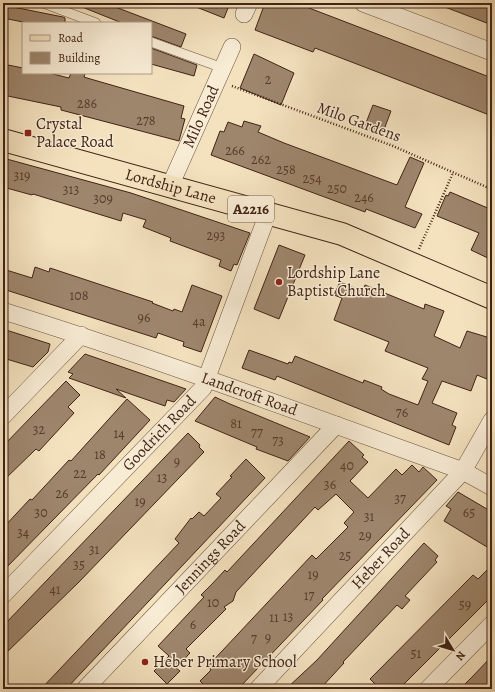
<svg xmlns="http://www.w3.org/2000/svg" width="495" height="692" font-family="Alegreya,serif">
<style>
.building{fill:#9e866d;stroke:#402315}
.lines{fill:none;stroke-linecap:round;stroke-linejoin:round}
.lane-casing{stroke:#6d5340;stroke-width:10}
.street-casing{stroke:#6d5340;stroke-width:18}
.primary-casing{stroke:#402315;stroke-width:24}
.path{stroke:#402315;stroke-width:2.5;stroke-dasharray:1 2;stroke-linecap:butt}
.lane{stroke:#f8ecd5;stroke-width:9}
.street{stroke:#f8ecd5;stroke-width:17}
.primary{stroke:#f4e2bf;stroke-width:22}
.poi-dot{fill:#8f2418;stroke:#f8ecd5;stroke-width:1.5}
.labels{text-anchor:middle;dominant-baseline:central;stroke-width:3;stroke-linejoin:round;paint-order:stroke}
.number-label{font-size:14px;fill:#583c2b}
.shield{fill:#f8ecd5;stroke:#775f4f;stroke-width:1}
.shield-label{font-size:15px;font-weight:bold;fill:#402315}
.street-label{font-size:16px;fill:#402315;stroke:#f8ecd5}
.poi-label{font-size:16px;fill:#402315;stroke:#f8ecd5;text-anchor:start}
</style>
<rect width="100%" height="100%" fill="#f4e2bf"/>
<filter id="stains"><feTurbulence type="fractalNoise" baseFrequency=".005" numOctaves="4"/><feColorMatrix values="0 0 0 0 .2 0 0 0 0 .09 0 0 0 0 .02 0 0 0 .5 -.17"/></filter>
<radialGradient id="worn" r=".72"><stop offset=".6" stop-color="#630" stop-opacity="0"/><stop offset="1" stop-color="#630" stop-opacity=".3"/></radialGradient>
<!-- building -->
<path class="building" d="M72,3H105L186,34L181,47L151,36V23H122Z
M186,3H230L224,18Z
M265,3H296L492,78V116L315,48L313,52L255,30Z
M437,3H492V25L437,4Z
M3,5L63,17L65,18V23H28L3,18Z
M151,48L197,65L194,76L151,64Z
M254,54L294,73L281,105L240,88Z
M3,64L23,68V73H49L69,78L71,73H85L84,77L87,78L184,106L181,118L185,119L179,141L61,110V107L3,95Z
M373,105L391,111L382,135L364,128Z
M244,121L261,126L258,132L284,143L397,185L410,157L424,163L405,207L422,214L415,228L366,209L365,212L211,155L220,131L224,132L228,122L242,127Z
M3,158L131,193L250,233L237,265L234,264L231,271L219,266L221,260L170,241L171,238L143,227L146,220L123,213L121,221L33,194L32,195L3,187Z
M450,192L490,209L492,204V260L471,250L479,233L437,216L446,195L448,196Z
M279,245L305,255L279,319L254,309Z
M35,267L49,272L50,268L153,302L152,303L173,311L174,309L182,312L192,285L222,296L201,352L183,346L184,342L158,333L156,338L3,289V269L32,278Z
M340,282L362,291L365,285L424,309L425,304L444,311L434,336L460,348L467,331L490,338L492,340V381L477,375L471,391L442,381L432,403L457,413L452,425L456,427L449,445L277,376L275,380L242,368L249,350L288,364L289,362L292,363L295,356L363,383L364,380L382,387L381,389L389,394L418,405L428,381L422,379L428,368L385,351L389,342L334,320L342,298L334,295Z
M3,329L50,344L48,352L33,367L3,358Z
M85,354L131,370L186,389L174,402L167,400L165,406L116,389L126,398L69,378L73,374L68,372Z
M66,381L80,395L68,407L74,413L39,451L36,449L3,481V446Z
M215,397L230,404L310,437L288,461L256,449L257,447L195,421Z
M127,399L150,420L99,475L98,474L3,571V528L30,499L32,500L69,460L71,461Z
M188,433L200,445L199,447L204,452L79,582L3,656V626Z
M349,441L364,455L362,457L368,462L350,481L368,498L396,469L402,475L412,465L419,472L423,467L437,480L322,599L323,600L238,689H208L200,681L211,670L208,666L312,555L316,559L348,527L344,523L354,512L336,494L318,510L315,507L236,592L233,601L224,607L226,609L186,649L190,653L176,668L180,671L167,684L154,671L169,656L158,646L204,597L201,595L212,584L225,570L227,572Z
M246,459L265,478L66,689H41L179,543L175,539L191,518L192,519L199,512L204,516L221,498L216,494L232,477L230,476Z
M458,492L492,512V550L444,521L451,509L446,506Z
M424,543L438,556L435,560L437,562L405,596L410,600L402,609L397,605L343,662L344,663L320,689H286L317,660Z
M492,565V596L399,689H380L370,679L473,575L478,579Z
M492,656V689H460L473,676Z"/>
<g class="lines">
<!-- lane casing -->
<g class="lane-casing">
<path id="lane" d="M43,3L96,23
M151,42L223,68"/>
</g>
<!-- street casing -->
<g class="street-casing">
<g id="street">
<path d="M363,3L492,52"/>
<path d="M244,14L249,3"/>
<path id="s1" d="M170,186L232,47"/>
<path id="s2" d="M3,311C158,359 310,416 463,471L492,487"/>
<path d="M3,416L81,335"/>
<path id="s3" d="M3,595L203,388L268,213"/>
<path id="s4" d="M85,689L336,425"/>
<path id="s5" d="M258,689L463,471L492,420"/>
<path d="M428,689L492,624"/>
</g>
</g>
<!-- primary casing -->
<g class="primary-casing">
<g id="primary">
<path id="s6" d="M3,140L342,234L492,298"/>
</g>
</g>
<!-- path -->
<path class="path" d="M232,86L393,146L491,189
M419,249L453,173"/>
<!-- lane -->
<use href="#lane" class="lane"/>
<!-- street -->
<use href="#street" class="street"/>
<!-- primary -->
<use href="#primary" class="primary"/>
</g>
<!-- markers -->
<g class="poi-dot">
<rect x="24" y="129" width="8" height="8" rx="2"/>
<circle cx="279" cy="282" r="4"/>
<circle cx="145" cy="662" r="4"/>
</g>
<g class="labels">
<!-- number labels -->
<g class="number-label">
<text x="268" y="79">2</text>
<text x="87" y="103">286</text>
<text x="146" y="120">278</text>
<text x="235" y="150">266</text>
<text x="261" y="159">262</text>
<text x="286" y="169">258</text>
<text x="22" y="175">319</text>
<text x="312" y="178">254</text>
<text x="337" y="188">250</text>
<text x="71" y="189">313</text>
<text x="364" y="197">246</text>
<text x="103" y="198">309</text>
<text x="216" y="235">293</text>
<text x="79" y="295">108</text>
<text x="144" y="317">96</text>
<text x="199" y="321">4a</text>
<text x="402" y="412">76</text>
<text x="236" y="423">81</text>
<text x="39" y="429">32</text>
<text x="257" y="432">77</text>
<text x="119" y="433">14</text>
<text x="278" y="440">73</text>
<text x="100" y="454">18</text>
<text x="177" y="461">9</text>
<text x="347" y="465">40</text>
<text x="80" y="473">22</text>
<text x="162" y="477">13</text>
<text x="330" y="484">36</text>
<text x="62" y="493">26</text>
<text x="400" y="498">37</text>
<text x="140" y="501">19</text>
<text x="41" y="512">30</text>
<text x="469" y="512">65</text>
<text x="369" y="516">31</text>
<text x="23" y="532">34</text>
<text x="365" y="535">29</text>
<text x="94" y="549">31</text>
<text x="345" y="555">25</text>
<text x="79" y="564">35</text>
<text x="313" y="574">19</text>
<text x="55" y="589">41</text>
<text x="309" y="595">17</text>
<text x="213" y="602">10</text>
<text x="465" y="604">59</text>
<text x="288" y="616">13</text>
<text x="274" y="617">11</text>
<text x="193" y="624">6</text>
<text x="268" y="637">9</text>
<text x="254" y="638">7</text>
<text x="416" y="653">51</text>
</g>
<!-- shield labels -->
<rect class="shield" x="228" y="196" width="46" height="26" rx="3"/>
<g class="shield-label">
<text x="251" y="209">A2216</text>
</g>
<!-- street labels -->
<g class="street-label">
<text stroke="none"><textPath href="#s1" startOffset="76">Milo Road</textPath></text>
<text transform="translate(359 122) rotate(20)">Milo Gardens</text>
<text stroke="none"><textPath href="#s6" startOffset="174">Lordship Lane</textPath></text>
<text stroke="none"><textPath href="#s2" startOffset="260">Landcroft Road</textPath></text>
<text stroke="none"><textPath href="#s3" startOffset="225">Goodrich Road</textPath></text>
<text stroke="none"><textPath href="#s4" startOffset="182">Jennings Road</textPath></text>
<text stroke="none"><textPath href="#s5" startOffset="179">Heber Road</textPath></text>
</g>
<!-- poi labels -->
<g class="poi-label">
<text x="36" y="124">Crystal<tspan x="36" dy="18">Palace Road</tspan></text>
<text x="287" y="273">Lordship Lane<tspan x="287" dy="18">Baptist Church</tspan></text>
<text x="153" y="662">Heber Primary School</text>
</g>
</g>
<!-- margin -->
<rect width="495" height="692" fill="none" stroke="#f4e2bf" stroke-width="16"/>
<rect x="4" y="4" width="487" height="684" fill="none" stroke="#402315" stroke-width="2"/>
<rect x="8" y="8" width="479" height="676" fill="none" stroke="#402315"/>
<!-- legend -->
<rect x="22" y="22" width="130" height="52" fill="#f8ecd5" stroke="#ae9c88"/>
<rect x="30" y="35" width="20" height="6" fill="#f4e2bf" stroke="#ae9c88"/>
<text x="58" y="42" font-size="12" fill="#402315">Road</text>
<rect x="30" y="52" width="20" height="12" fill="#9e866d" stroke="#ae9c88"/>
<text x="58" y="62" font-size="12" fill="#402315">Building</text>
<!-- north arrow -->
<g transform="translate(453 650) rotate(128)" stroke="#f8ecd5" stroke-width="3" paint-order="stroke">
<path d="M0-3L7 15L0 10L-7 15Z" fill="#402315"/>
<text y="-6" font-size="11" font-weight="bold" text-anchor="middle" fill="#402315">N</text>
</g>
<rect width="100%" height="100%" filter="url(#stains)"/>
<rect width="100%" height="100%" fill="url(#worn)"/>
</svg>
